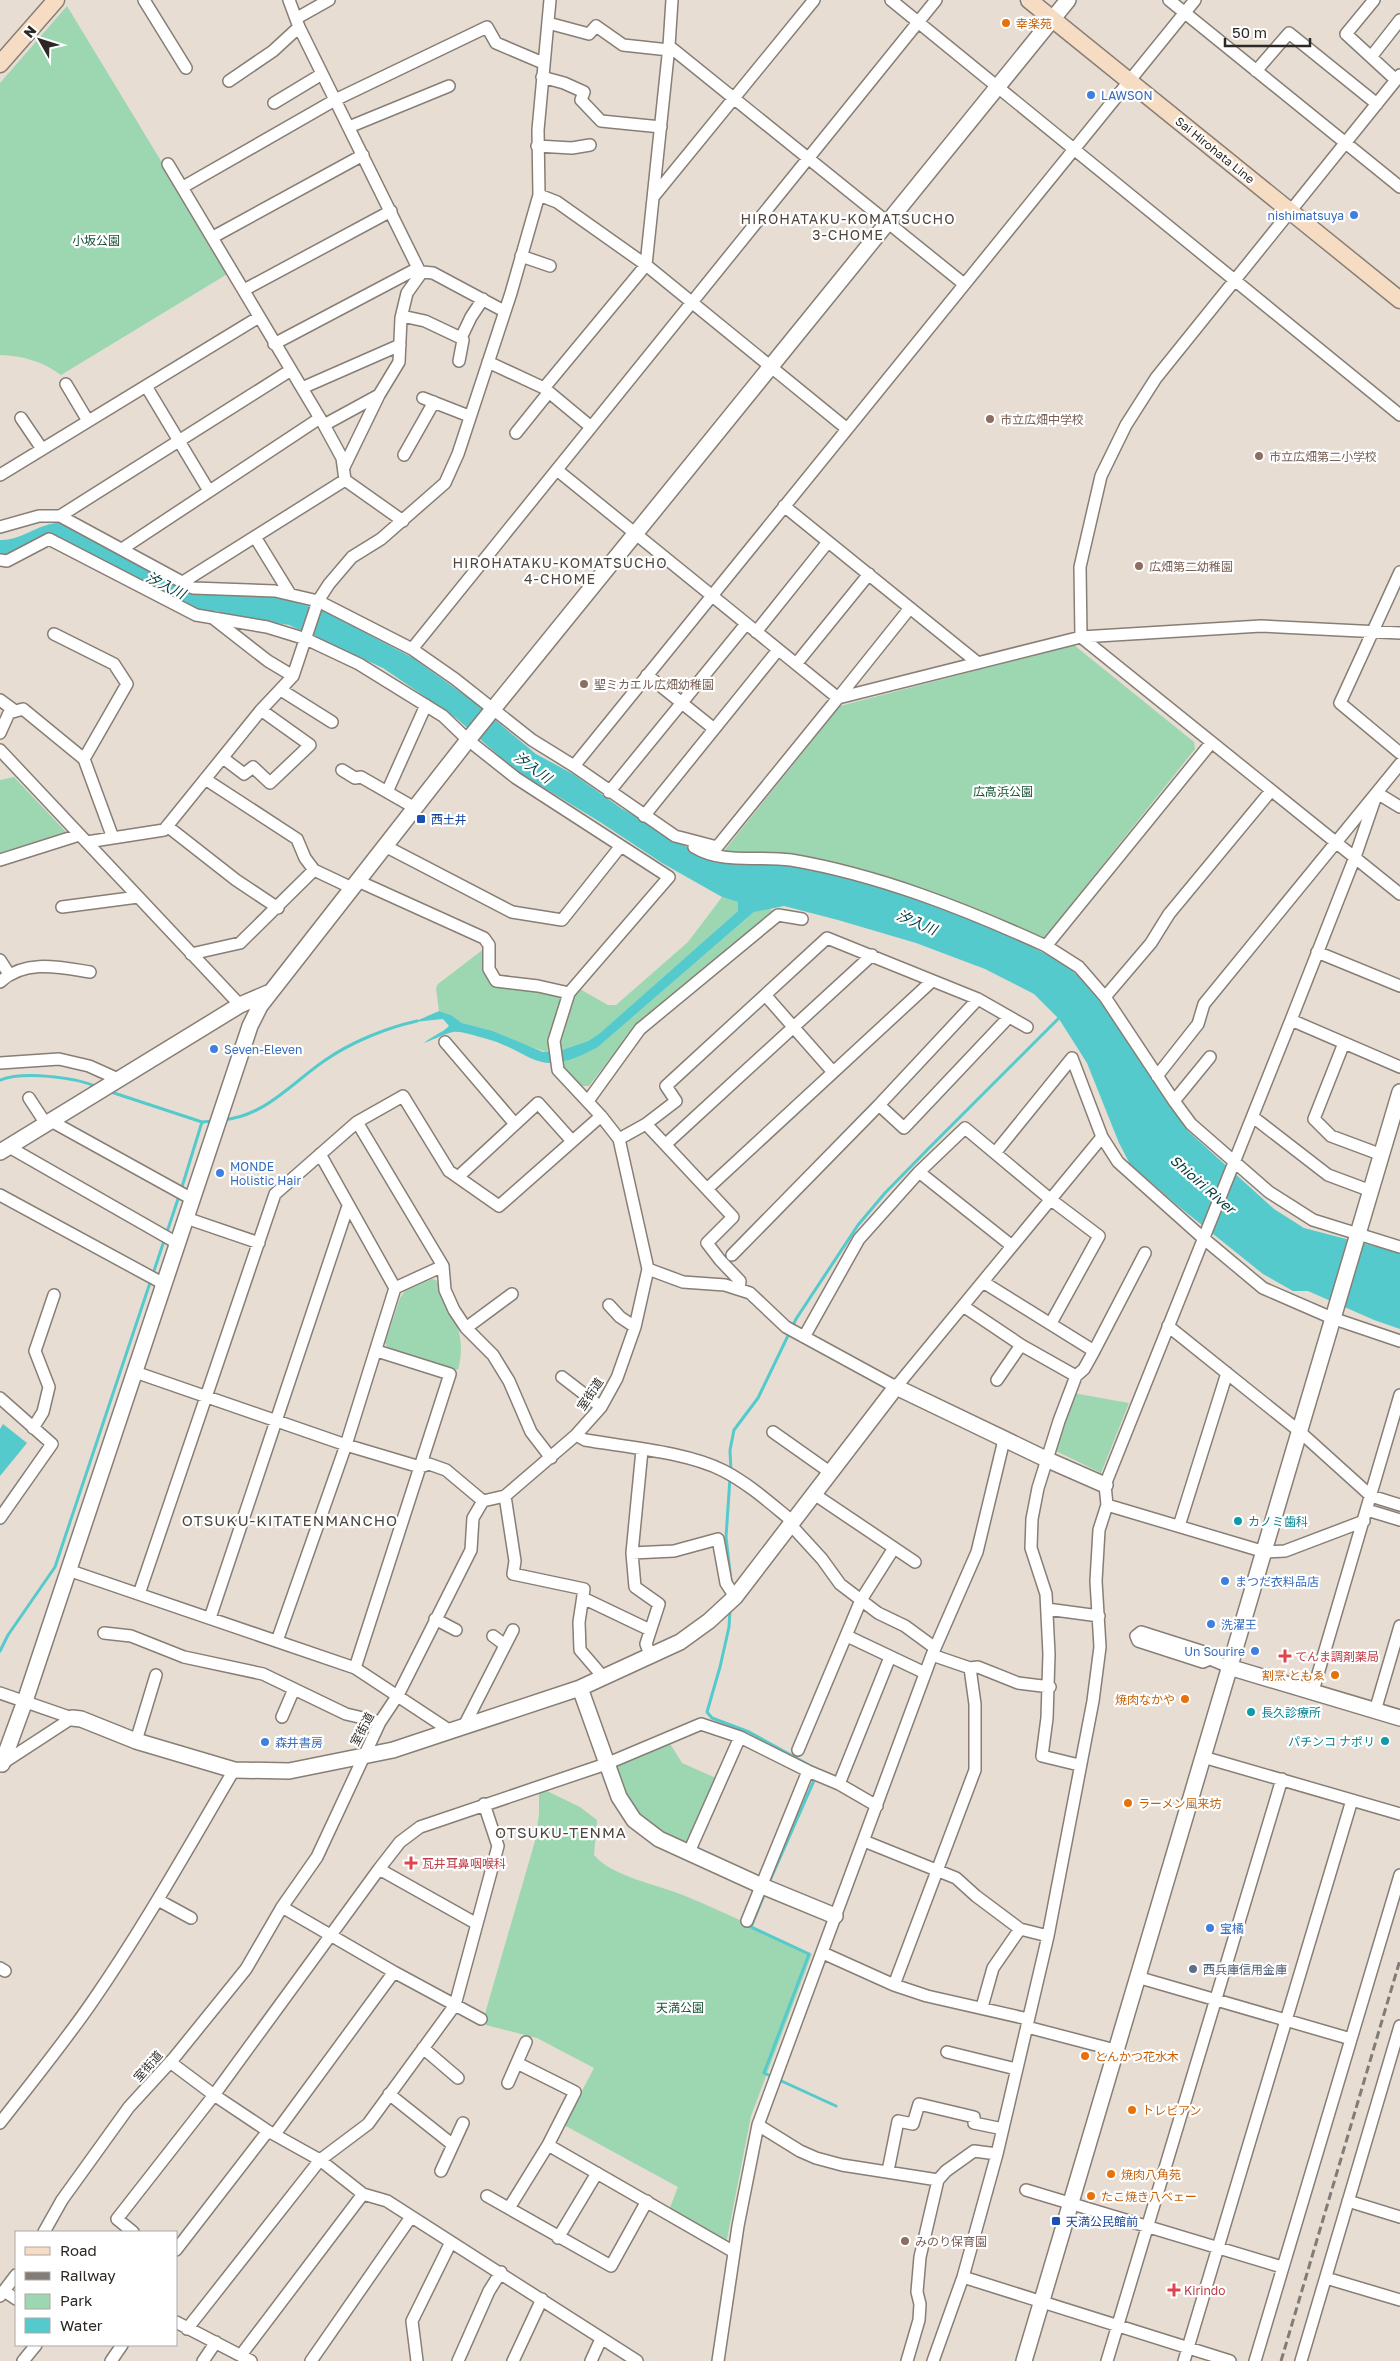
<svg xmlns="http://www.w3.org/2000/svg" width="1400" height="2361" font-family="'Golos Text','Noto Sans JP',sans-serif">
<style>
.green{fill:#9cd7b2}
.water{fill:#55cacc}
.lines{fill:none;stroke-linecap:round;stroke-linejoin:round}
.stream{stroke:#55cacc;stroke-width:3}
.river{stroke:#55cacc;stroke-width:20}
.minor-casing{stroke:#877e75;stroke-width:14}
.tertiary-casing{stroke:#877e75;stroke-width:18}
.secondary-casing{stroke:#877e75;stroke-width:19}
.minor{stroke:#fff;stroke-width:11}
.tertiary{stroke:#fff;stroke-width:15}
.secondary{stroke:#f6dcc3;stroke-width:16}
.rail{stroke:#837c76;stroke-width:3;stroke-dasharray:8 4;stroke-linecap:butt}
.food-dot{fill:#e8710a;stroke:#fff;stroke-width:2}
.shop-dot{fill:#3f7fe0;stroke:#fff;stroke-width:2}
.education-dot{fill:#8d6e63;stroke:#fff;stroke-width:2}
.transit-dot{fill:#1a4fb4;stroke:#fff;stroke-width:2}
.culture-dot{fill:#0f9aa8;stroke:#fff;stroke-width:2}
.health-dot{fill:#e0444e;stroke:#fff;stroke-width:2}
.service-dot{fill:#5c6f8a;stroke:#fff;stroke-width:2}
.labels{text-anchor:middle;dominant-baseline:central;stroke-width:4.5;stroke-linejoin:round;paint-order:stroke}
.food-label{font-size:12px;fill:#c56008;stroke:#fff;text-anchor:start}
.shop-label{font-size:12px;fill:#366cbe;stroke:#fff;text-anchor:start}
.street-label{font-size:12px;fill:#2c2825;stroke:#fff}
.park-label{font-size:12px;fill:#165334;stroke:#fff}
.education-label{font-size:12px;fill:#785e54;stroke:#fff;text-anchor:start}
.transit-label{font-size:12px;fill:#164399;stroke:#fff;text-anchor:start}
.culture-label{font-size:12px;fill:#0d838f;stroke:#fff;text-anchor:start}
.health-label{font-size:12px;fill:#be3a42;stroke:#fff;text-anchor:start}
.service-label{font-size:12px;fill:#4e5e75;stroke:#fff;text-anchor:start}
.neighbourhood-label{font-size:14px;letter-spacing:1px;fill:#4f463f;stroke:#fff}
.water-label{font-size:14px;font-style:italic;fill:#084041;stroke:#fff}
.quarter-label{font-size:15px;letter-spacing:1px;fill:#4f463f;stroke:#fff}
</style>
<rect width="100%" height="100%" fill="#e7ddd3"/>
<!-- green -->
<path class="green" d="M67,6L229,273L61,375C42,361 23,356 0,355V83Z
M1074,645L1194,742L1195,749L1045,937L1038,939L720,856L840,706Z
M14,777L67,833L0,858V780Z
M722,897L738,902V911L600,1033L588,1041L562,1050L559,1036L578,988L608,1005H616L688,942Z
M769,908L773,911L757,926L635,1026L589,1086H581L565,1069L563,1062L598,1047L745,920L754,912Z
M485,948L493,983L560,996L562,1000L547,1052L525,1045L493,1031L462,1023L451,1015L439,1011L436,988L438,984Z
M432,1279L436,1280C451,1314 468,1332 458,1370L388,1348L385,1343L400,1298L405,1291Z
M1073,1393L1129,1403L1101,1473L1052,1449Z
M669,1742L682,1763L716,1778L688,1843L654,1831L630,1806L613,1771L616,1764Z
M545,1790L580,1807L597,1820L594,1855C611,1876 658,1885 683,1895C727,1913 769,1934 812,1954L751,2116L727,2239L722,2241L669,2210L678,2187L564,2125L594,2068L537,2038L482,2024L535,1841L539,1814V1791Z"/>
<!-- water -->
<path class="water" d="M155,571L196,593L279,597L324,611L347,623L413,658L470,699L536,754L573,774L621,808L709,860L730,864L785,863L860,880L917,898L985,924L1062,962L1083,980L1104,1007L1188,1131L1274,1209L1304,1228L1400,1253V1329L1374,1320L1308,1291H1293L1263,1274L1177,1205L1130,1164L1119,1143L1087,1063L1059,1019L1034,994L985,969L916,943L838,920L784,906L754,912L598,1047C533,1082 537,1051 480,1037C472,1035 461,1031 453,1032C443,1034 433,1040 424,1043C432,1036 442,1033 449,1026L443,1019L414,1022L439,1011L451,1015L462,1023L493,1031L543,1052L562,1050L588,1041L600,1033L738,911V902L722,897L662,863L600,822L515,770L456,718L383,668L289,625L233,616L195,604Z
M3,1424L27,1443L0,1476V1429Z"/>
<g class="lines">
<!-- stream -->
<path class="stream" d="M0,1080C23,1071 75,1077 97,1087
M108,1091L202,1122L214,1121
M223,1120C265,1116 292,1083 324,1061C351,1042 386,1028 417,1021
M181,1190L202,1122
M731,1472L730,1450L734,1430L758,1398L796,1319L858,1225L885,1193L928,1149L1061,1016
M730,1478L726,1537L731,1581
M730,1610L729,1627L720,1667L707,1712L712,1718L749,1732L818,1770
M0,1651L8,1635L55,1567L179,1196
M768,1885L816,1776
M765,1893L751,1927L809,1954L764,2073L836,2106"/>
<!-- river -->
<path class="river" d="M0,550C27,551 45,528 72,533L182,595L209,603"/>
<!-- minor casing -->
<g class="minor-casing">
<path id="minor" d="M144,0L186,68
M891,0L1400,415
M1169,0L1400,187
M1374,0L1346,34L1396,80
M297,18L329,0
M548,23L589,34L596,26L623,45L669,50
M669,46L964,284
M1371,57L1400,20
M1256,71L1289,33L1377,104
M1400,75L1156,378L1126,425L1101,476L1080,567L1081,637L1400,894
M542,77L564,83L584,92L581,100L601,121L661,127
M229,81L273,51L299,27
M274,103L322,74
M349,127L449,86
M537,146L572,148L590,145
M168,164L324,425L342,458L345,480L403,521
M183,187L335,100L487,27L496,43L543,63
M539,195L557,202L646,265L846,428
M654,196L814,0
M213,237L363,155
M521,256L550,266
M244,290L391,211
M402,316L425,321L461,338
M274,344L418,268L299,27L289,0
M459,361L463,340L461,338L471,317L483,299
M488,362L544,388L591,427
M66,384L88,421
M146,386L209,491
M302,388L400,345
M544,388L646,265L669,46L672,0
M423,398L469,416
M21,418L42,449
M324,425L379,395
M516,433L549,392
M404,455L434,402
M344,467L379,395L399,362L401,318L407,293L422,272L433,273L504,311
M557,470L838,698L910,608
M0,475L259,317
M784,506L978,663
M60,516L291,370
M0,527L39,516H60L193,588L275,591L318,601L412,649L455,679L532,740L574,766L675,836L717,847L838,698L1081,637L1261,626L1400,633
M255,537L290,594
M122,549L320,418
M0,560L7,561L49,539L196,615L267,627L306,639L359,664L443,716L468,740L516,778L669,877L569,993L554,1041L558,1070L601,1116L619,1139L648,1269L683,1282L725,1285L750,1293L786,1327L896,1387L1102,1137
M1400,572L1340,703L1400,753
M183,582L345,480
M214,619L268,661L293,676
M756,632L828,542
M412,649L936,0
M796,664L869,574
M647,675L713,728
M281,690L332,722
M0,700L15,711
M0,733L9,713L23,709L84,759L127,684L114,664L54,634
M1211,743L1046,946L1079,967L1105,997L1174,1101L1191,1124L1269,1192L1313,1220L1400,1247
M0,750L240,1005
M223,758L244,774L253,767L270,783L310,745L261,710
M84,759L113,838
M574,766L1195,0
M342,770L355,778L361,777L415,808
M205,779L297,839L305,858L314,870L352,888
M387,792L426,705
M609,792L746,624
M644,816L778,650
M167,826L236,880L278,908
M87,842L164,830L261,710L293,676L318,601L329,584L352,557L381,539L445,483L458,454L511,293L539,195L538,130L550,0
M385,846L512,912L562,920L620,847
M694,847C724,865 758,855 791,860C879,875 965,909 1046,946
M0,860L79,835
M358,881L484,938L489,945V969L496,981L538,986L569,993
M62,907L138,897
M1317,952L1400,986
M191,954L240,943L314,870
M0,960L9,974
M0,982C25,959 59,967 90,972
M766,996L833,1072
M1105,997L1151,943L1169,914L1270,792
M1291,1020L1400,1067
M445,1042L515,1124
M1344,1043L1314,1119L1331,1136L1382,1155
M0,1063L59,1059L89,1066L118,1079
M1157,1076L1198,1024L1204,1004L1400,764
M29,1098L46,1124
M588,1101L640,1029L778,915L802,919
M1174,1101L1210,1057
M879,1105L904,1128L1009,1017
M1253,1117L1328,1175L1371,1191
M51,1121L192,1199
M357,1122L443,1266L445,1290L454,1310L466,1328L493,1355L509,1381L531,1432L551,1458
M646,1124L733,1217L707,1243L720,1260L740,1281L739,1289
M619,1139L646,1124L676,1101L666,1086L827,938L978,999L1027,1027
M666,1144L872,955
M9,1147L177,1243
M995,1153L1072,1058L1102,1137L1118,1162L1203,1238L1263,1288L1332,1318L1400,1341
M320,1154L395,1288
M919,1172L1012,1246
M458,1177L538,1103L572,1141
M708,1188L932,981
M0,1195L164,1284
M186,1218L259,1243
M732,1255L879,1105L978,999
M983,1282L1094,1351
M609,1305L620,1317L635,1327
M963,1306L1021,1345L1076,1376
M1168,1326L1299,1431L1371,1496L1400,1505
M466,1328L512,1294
M804,1337L859,1239L919,1172L965,1128L1050,1199L1099,1236L1051,1323
M135,1372L346,1445L420,1467L429,1464L446,1470L483,1501
M562,1377L601,1407
M997,1380L1021,1345
M0,1398L52,1444L0,1518
M33,1428L43,1412L49,1387L35,1351L54,1295
M773,1432L831,1473
M576,1435L585,1440C626,1447 687,1452 724,1471C749,1484 770,1503 792,1521
M642,1450L632,1553L635,1587L659,1604L646,1644L651,1657
M814,1494L915,1562
M505,1496L515,1561L513,1574L584,1589L579,1622L580,1650L604,1678
M1107,1505L1265,1552L1285,1551L1364,1521
M1367,1510L1400,1520
M790,1524L822,1559L840,1584L878,1613L905,1626L935,1648
M1179,1526L1227,1373
M632,1553L674,1551L718,1539L726,1583L735,1597
M68,1570L355,1668L449,1730
M139,1594L275,1194L357,1122L403,1096L449,1171L499,1206L601,1116
M583,1598L650,1630
M1047,1609L1099,1616
M210,1618L348,1206
M435,1619L456,1630
M104,1633L131,1636L184,1657L263,1674L346,1714L380,1722
M493,1636L505,1645
M847,1636L925,1673
M277,1641L346,1445L395,1288L443,1266
M1210,1659L1207,1653L1141,1632L1136,1636L1138,1641L1203,1662L1210,1659L1229,1667
M355,1668L450,1374L377,1351
M970,1668L978,1667L1018,1683L1050,1687
M1313,1691L1400,1395
M0,1693L72,1718
M1375,1711L1400,1626
M282,1717L294,1689
M464,1726L513,1630
M136,1741L156,1675
M798,1750L861,1600L894,1548
M1203,1757L1400,1814
M0,1765L72,1718
M1079,1765L1042,1756L1047,1718L1049,1654L1046,1594L1031,1548L1032,1519L1038,1488L1059,1421L1076,1376L1084,1369L1094,1351L1145,1253
M808,1771L839,1784L877,1806
M839,1784L890,1657
M864,1841L956,1878L976,1896L1020,1929L1048,1936
M689,1852L740,1737
M379,1869L477,1924
M158,1900L191,1918
M282,1907L394,1972L481,2019
M823,1953L894,1985L927,1996L1028,2019
M0,1968L5,1971
M1137,1977L1351,2039
M894,1985L975,1770V1704L970,1668L932,1655
M982,2007L993,1968L1020,1929
M1027,2027L1115,2050
M423,2048L458,2078
M947,2052L1016,2069
M170,2062L214,2095L268,2131L320,2160L363,2194L387,2201L637,2361
M508,2083L526,2042
M389,2094L453,2145
M0,2123C31,2083 63,2044 92,2002C144,1927 188,1848 234,1770
M758,2125L800,2151L816,2158L842,2165L938,2180
M275,2134L394,1972
M548,2145L734,2252
M441,2171L463,2123
M888,2171L898,2121L913,2124L919,2104L974,2117V2123L1003,2129
M1026,2190L1282,2267
M487,2196L611,2266L647,2201
M1348,2201L1400,2217
M509,2208L548,2145L575,2092L517,2063
M44,2232L62,2200L129,2107L174,2058L246,1969L282,1907L317,1857L380,1722L398,1695L471,1550L473,1518L483,1501L505,1496L576,1435L601,1407L617,1378L635,1327L648,1269
M133,2232L117,2219L214,2095L379,1869L400,1842L420,1827L606,1764L701,1724L740,1737L808,1771L747,1921
M558,2238L597,2173
M176,2250L268,2131
M963,2277L1230,2361
M1326,2278L1400,2300
M4,2291L16,2299
M0,2296L16,2275
M176,2322L251,2361
M187,2329L320,2160L368,2124L455,2005L498,1846L484,1804
M241,2355L363,2194
M23,2361L36,2345
M111,2361L122,2345
M203,2361L216,2342
M311,2361L411,2217
M417,2361L412,2321L451,2242
M458,2361L489,2291L501,2272
M513,2361L542,2299
M591,2361L601,2339
M718,2361L738,2226L758,2125L932,1655L977,1552L1004,1440
M907,2361L919,2320L920,2304L917,2292L920,2257L938,2180L946,2171L974,2151L997,2154
M933,2361L963,2277L997,2154L1048,1936L1093,1701L1100,1647L1096,1581L1099,1530L1107,1505L1105,1485L1291,1020L1355,857L1377,793L1400,807
M1107,2361L1282,1779
M1184,2361L1352,1800
M1255,2361L1400,1875
M1301,2361L1400,2026"/>
</g>
<!-- tertiary casing -->
<g class="tertiary-casing">
<path id="tertiary" d="M0,1152L240,1005L268,993
M1229,1667L1400,1718
M580,1688L619,1797L634,1820L659,1839L762,1886L835,1916
M72,1718L81,1719L136,1741L234,1770L289,1771L393,1750L580,1688L680,1642L709,1621L735,1597L896,1387L1048,1460L1105,1485
M2,1764L25,1701L250,1026L260,1006L468,740L1068,0
M1024,2361L1400,1092"/>
</g>
<!-- secondary casing -->
<g class="secondary-casing">
<path id="secondary" d="M1029,0L1400,300
M0,64L56,0"/>
</g>
<!-- minor -->
<use href="#minor" class="minor"/>
<!-- tertiary -->
<use href="#tertiary" class="tertiary"/>
<!-- secondary -->
<use href="#secondary" class="secondary"/>
<!-- rail -->
<path class="rail" d="M1281,2361L1400,1960"/>
</g>
<!-- markers -->
<g class="food-dot">
<circle cx="1006" cy="23" r="5"/>
<circle cx="1335" cy="1675" r="5"/>
<circle cx="1185" cy="1699" r="5"/>
<circle cx="1128" cy="1803" r="5"/>
<circle cx="1085" cy="2056" r="5"/>
<circle cx="1132" cy="2110" r="5"/>
<circle cx="1111" cy="2174" r="5"/>
<circle cx="1091" cy="2196" r="5"/>
</g>
<g class="shop-dot">
<circle cx="1091" cy="95" r="5"/>
<circle cx="1354" cy="215" r="5"/>
<circle cx="214" cy="1049" r="5"/>
<circle cx="220" cy="1173" r="5"/>
<circle cx="1225" cy="1581" r="5"/>
<circle cx="1211" cy="1624" r="5"/>
<circle cx="1255" cy="1651" r="5"/>
<circle cx="265" cy="1742" r="5"/>
<circle cx="1210" cy="1928" r="5"/>
</g>
<g class="education-dot">
<circle cx="990" cy="419" r="5"/>
<circle cx="1259" cy="456" r="5"/>
<circle cx="1139" cy="566" r="5"/>
<circle cx="584" cy="684" r="5"/>
<circle cx="905" cy="2241" r="5"/>
</g>
<g class="transit-dot">
<rect x="416" y="814" width="10" height="10" rx="2.5"/>
<rect x="1051" y="2216" width="10" height="10" rx="2.5"/>
</g>
<g class="culture-dot">
<circle cx="1238" cy="1521" r="5"/>
<circle cx="1251" cy="1712" r="5"/>
<circle cx="1385" cy="1741" r="5"/>
</g>
<g class="health-dot">
<path d="M1282.5 1648.5h5v5h5v5h-5v5h-5v-5h-5v-5h5z"/>
<path d="M408.5 1855.5h5v5h5v5h-5v5h-5v-5h-5v-5h5z"/>
<path d="M1171.5 2282.5h5v5h5v5h-5v5h-5v-5h-5v-5h5z"/>
</g>
<circle class="service-dot" cx="1193" cy="1969" r="5"/>
<g class="labels">
<!-- food labels -->
<g class="food-label">
<text x="1016" y="23">幸楽苑</text>
<text x="1325" y="1675" text-anchor="end">割烹 ともゑ</text>
<text x="1175" y="1699" text-anchor="end">焼肉なかや</text>
<text x="1138" y="1803">ラーメン風来坊</text>
<text x="1095" y="2056">とんかつ花水木</text>
<text x="1142" y="2110">トレビアン</text>
<text x="1121" y="2174">焼肉八角苑</text>
<text x="1101" y="2196">たこ焼き八ベェー</text>
</g>
<!-- shop labels -->
<g class="shop-label">
<text x="1101" y="95">LAWSON</text>
<text x="1344" y="215" text-anchor="end">nishimatsuya</text>
<text x="224" y="1049">Seven-Eleven</text>
<text x="230" y="1166">MONDE<tspan x="230" dy="14">Holistic Hair</tspan></text>
<text x="1235" y="1581">まつだ衣料品店</text>
<text x="1221" y="1624">洗濯王</text>
<text x="1245" y="1651" text-anchor="end">Un Sourire</text>
<text x="275" y="1742">森井書房</text>
<text x="1220" y="1928">宝橘</text>
</g>
<!-- street labels -->
<g class="street-label">
<text transform="translate(1215 150) rotate(39)">Sai Hirohata Line</text>
<text transform="translate(590 1394) rotate(-56)">室街道</text>
<text transform="translate(362 1729) rotate(-62)">室街道</text>
<text transform="translate(148 2066) rotate(-48)">室街道</text>
</g>
<!-- park labels -->
<g class="park-label">
<text x="96" y="240">小坂公園</text>
<text x="1003" y="791">広高浜公園</text>
<text x="680" y="2007">天満公園</text>
</g>
<!-- education labels -->
<g class="education-label">
<text x="1000" y="419">市立広畑中学校</text>
<text x="1269" y="456">市立広畑第二小学校</text>
<text x="1149" y="566">広畑第二幼稚園</text>
<text x="594" y="684">聖ミカエル広畑幼稚園</text>
<text x="915" y="2241">みのり保育園</text>
</g>
<!-- transit labels -->
<g class="transit-label">
<text x="431" y="819">西土井</text>
<text x="1066" y="2221">天満公民館前</text>
</g>
<!-- culture labels -->
<g class="culture-label">
<text x="1248" y="1521">カノミ歯科</text>
<text x="1261" y="1712">長久診療所</text>
<text x="1375" y="1741" text-anchor="end">パチンコ ナポリ</text>
</g>
<!-- health labels -->
<g class="health-label">
<text x="1295" y="1656">てんま調剤薬局</text>
<text x="422" y="1863">瓦井耳鼻咽喉科</text>
<text x="1184" y="2290">Kirindo</text>
</g>
<!-- service labels -->
<g class="service-label">
<text x="1203" y="1969">西兵庫信用金庫</text>
</g>
<!-- neighbourhood labels -->
<g class="neighbourhood-label">
<text x="848" y="218">HIROHATAKU-KOMATSUCHO<tspan x="848" dy="16">3-CHOME</tspan></text>
<text x="560" y="562">HIROHATAKU-KOMATSUCHO<tspan x="560" dy="16">4-CHOME</tspan></text>
</g>
<!-- water labels -->
<g class="water-label">
<text transform="translate(166 585) rotate(27)">汐入川</text>
<text transform="translate(533 767) rotate(36)">汐入川</text>
<text transform="translate(917 922) rotate(23)">汐入川</text>
<text transform="translate(1203 1184) rotate(41)">Shioiri River</text>
</g>
<!-- quarter labels -->
<g class="quarter-label">
<text x="290" y="1520">OTSUKU-KITATENMANCHO</text>
<text x="561" y="1832">OTSUKU-TENMA</text>
</g>
</g>
<!-- legend -->
<rect x="15" y="2231" width="162" height="115" fill="#ffffff" stroke="#aba9a8"/>
<rect x="25" y="2247" width="25" height="8" fill="#f6dcc3" stroke="#aba9a8"/>
<text x="60" y="2256" font-size="15" fill="#2c2825">Road</text>
<rect x="25" y="2272" width="25" height="8" fill="#837c76" stroke="#aba9a8"/>
<text x="60" y="2281" font-size="15" fill="#2c2825">Railway</text>
<rect x="25" y="2294" width="25" height="15" fill="#9cd7b2" stroke="#aba9a8"/>
<text x="60" y="2306" font-size="15" fill="#2c2825">Park</text>
<rect x="25" y="2318" width="25" height="15" fill="#55cacc" stroke="#aba9a8"/>
<text x="60" y="2331" font-size="15" fill="#2c2825">Water</text>
<!-- north arrow -->
<g transform="translate(40 40) rotate(309)" stroke="#ffffff" stroke-width="4" paint-order="stroke">
<path d="M0-4L9 19L0 12L-9 19Z" fill="#2c2825"/>
<text y="-8" font-size="14" font-weight="bold" text-anchor="middle" fill="#2c2825">N</text>
</g>
<!-- scale -->
<path d="M1225 38v8h85v-8" fill="none" stroke="#2c2825" stroke-width="2.5"/>
<text x="1232" y="38" font-size="15" fill="#2c2825" stroke="#ffffff" stroke-width="4" paint-order="stroke">50 m</text>
</svg>
